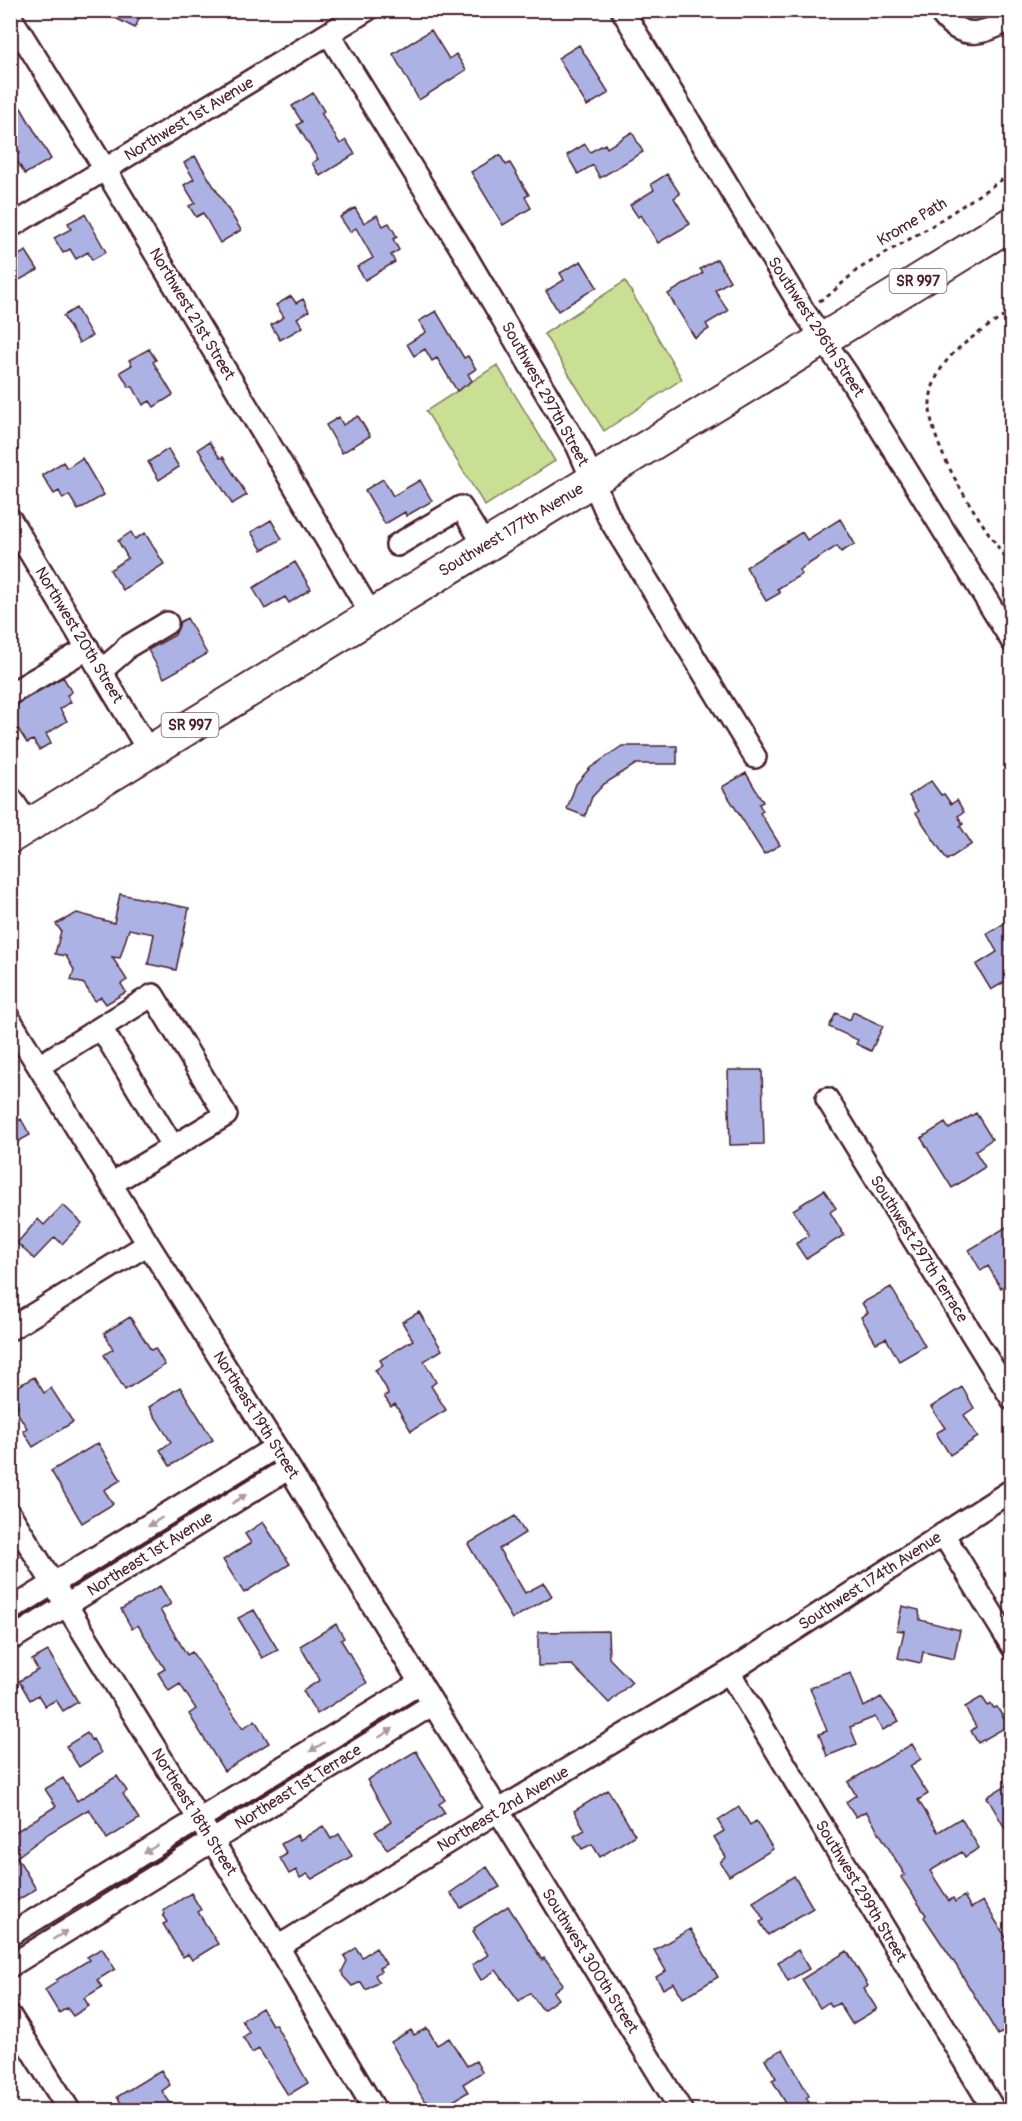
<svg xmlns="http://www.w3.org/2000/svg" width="1022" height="2121" font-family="Pangolin,sans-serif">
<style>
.green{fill:#c8df94;stroke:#897f60;stroke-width:1.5}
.building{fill:#acb3e4;stroke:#4a1f2b;stroke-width:1.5}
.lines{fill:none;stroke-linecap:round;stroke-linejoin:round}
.minor-casing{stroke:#4a1f2b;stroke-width:26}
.highway-casing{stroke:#4a1f2b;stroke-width:36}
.path{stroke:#4a1f2b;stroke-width:3;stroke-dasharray:4.5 4.5;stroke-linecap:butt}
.minor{stroke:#fff;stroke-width:21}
.highway{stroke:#fff;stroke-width:32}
.oneway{fill:#ae9aa0}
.labels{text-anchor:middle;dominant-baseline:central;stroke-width:4.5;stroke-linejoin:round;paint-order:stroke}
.shield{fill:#fff;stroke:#80626b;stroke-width:1.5}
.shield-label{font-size:15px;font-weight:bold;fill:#4a1f2b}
.street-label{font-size:16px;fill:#4a1f2b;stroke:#fff}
</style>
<rect width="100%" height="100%" fill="#fff"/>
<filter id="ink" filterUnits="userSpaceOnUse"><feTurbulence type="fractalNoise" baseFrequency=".0167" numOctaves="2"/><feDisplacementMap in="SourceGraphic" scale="12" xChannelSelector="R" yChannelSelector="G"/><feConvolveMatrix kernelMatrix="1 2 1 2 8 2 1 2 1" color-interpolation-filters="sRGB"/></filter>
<g filter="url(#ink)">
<!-- green -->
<path class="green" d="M625,281L682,379L604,431L544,334Z
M497,365L555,461L485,506L426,411Z"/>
<!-- building -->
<path class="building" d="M99,10H143L135,28Z
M431,30L449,59L456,54L466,70L419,100L393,54Z
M579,45L609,93L587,106L558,58Z
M313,93L324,111L321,113L340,144L346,140L355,154L320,176L312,163L318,159L297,125L302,122L292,106Z
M21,108L51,159L25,174L14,156L20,153L10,136V114Z
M632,132L643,152L600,178L593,165L578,174L567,155L585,144L590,152L605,144L607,148Z
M500,155L506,165L510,163L529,195L525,197L531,208L503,225L471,172Z
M195,156L241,230L220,243L203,213L196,217L189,206L195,203L184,185L194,179L184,163Z
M667,174L680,194L674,198L690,224L658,243L641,215L638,217L630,205L654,190L651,184Z
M355,208L364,223L377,215L383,226L389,223L397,237L393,239L399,250L391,255L395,262L365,280L357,267L373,258L356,228L350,232L340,217Z
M85,214L106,252L92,260L88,252L76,259L70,249L63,253L54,238L71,229L68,223Z
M26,251L38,270L10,285V260Z
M717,259L730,281L715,290L728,311L706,324L709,329L695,338L668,294L703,273L700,269Z
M581,261L597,287L558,311L546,291L564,280L560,273Z
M291,296L296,303L303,299L309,311L297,318L303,327L280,340L271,325L284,317L276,305Z
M76,308L92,336L79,343L63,316Z
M436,311L464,358L468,356L476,369L468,374L472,381L457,391L437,358L432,361L425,349L414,356L407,344L426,332L419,321Z
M149,349L156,360L153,362L173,395L154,407L150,401L143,405L133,387H129L120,372L132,365L129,360Z
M358,416L370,436L342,453L326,425L339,417L343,425Z
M209,442L220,458L223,457L247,495L232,504L198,449Z
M168,449L179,467L159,480L148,462Z
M82,458L104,495L78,510L69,495L63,499L59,491L54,494L42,475L63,462L67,468Z
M383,479L393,496L420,480L432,501L406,516L405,512L385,524L365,490Z
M840,519L855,544L841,552L837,546L799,570L802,574L777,589L780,593L766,601L746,567L802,532L807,540Z
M271,520L282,539L262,550L251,532Z
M131,532L135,539L145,533L164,564L123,590L110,570L128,558L118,541Z
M295,562L311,589L289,603L285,597L265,609L253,588Z
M187,618L207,654L164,678L148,650L175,635L180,622Z
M63,677L72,692L67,695L71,702L60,709L67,721L46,734L51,743L39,750L33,740L27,743L10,716V707Z
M622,746H677V764H636L604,784L592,797L585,816L567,809L576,784L590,768Z
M746,773L763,802L759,804L763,811L760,813L780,845L764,854L722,787Z
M931,781L941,795L944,794L951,804L957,800L964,812L958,816L963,824L960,826L972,844L947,860L916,813L919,811L909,796Z
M120,894L189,908L176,970L148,964L154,934L129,929L120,958L112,957L127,980L121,984L126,992L106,1004L101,997L95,1001L84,984L71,980L74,970L66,956L55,954L61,931L56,924L77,913L114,923Z
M1011,919V978L991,990L976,965L997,952L987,934Z
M853,1012L883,1026L871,1051L856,1044L858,1040L829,1027L836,1013L850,1020Z
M728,1070H762L764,1144L730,1145Z
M976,1113L992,1139L975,1151L985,1167L952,1188L921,1138L945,1123L949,1129Z
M21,1119L30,1135L10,1146V1126Z
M824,1190L836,1208L830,1212L844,1235L806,1259L796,1244L809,1235L793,1210Z
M63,1205L82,1223L62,1244L55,1237L34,1259L17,1243L38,1219L44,1225Z
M1011,1224V1282L1001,1288L988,1266L981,1271L969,1250Z
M891,1287L925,1346L899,1361L886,1338L876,1343L861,1317L868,1313L862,1303Z
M419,1312L442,1350L424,1361L436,1382L431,1386L446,1410L411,1431L395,1404L391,1407L384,1396L388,1394L386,1388L375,1370L383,1365L380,1360L413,1340L402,1322Z
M130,1317L151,1350L155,1348L165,1365L125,1390L104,1355L113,1349L104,1333Z
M34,1377L44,1393L51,1388L73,1422L33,1447L23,1431L27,1428L15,1409L18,1407L10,1395V1391Z
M180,1387L213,1440L170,1466L160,1450L171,1442L149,1407Z
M962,1387L974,1408L964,1415L978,1437L950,1455L936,1433L945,1428L931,1407Z
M98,1443L121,1480L104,1490L113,1504L82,1523L51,1471Z
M515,1516L525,1533L499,1549L525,1593L544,1583L552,1596L512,1619L468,1544Z
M263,1522L290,1564L244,1593L223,1560L251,1543L245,1534Z
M160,1586L171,1604L160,1610L187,1655L192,1652L243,1728L255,1720L269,1743L224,1771L189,1714L196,1709L180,1684L169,1691L158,1673L165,1669L138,1625L132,1629L121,1609Z
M902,1606L919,1610L920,1620L960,1630L954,1659L923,1652L921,1663L898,1658L904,1631L897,1630Z
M254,1610L278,1650L262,1658L238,1618Z
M336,1624L344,1638L341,1640L367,1683L317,1714L303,1691L320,1680L300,1646Z
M608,1631L609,1658L632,1682L609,1703L572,1665L538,1666V1632Z
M48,1651L78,1702L63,1711L56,1700L45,1706L38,1695L30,1700L19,1681L38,1670L32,1660Z
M851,1673L864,1707L881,1697L899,1721L883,1730L875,1717L850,1727L857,1744L827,1756L819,1734L827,1731L810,1688Z
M982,1697L988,1706L991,1704L994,1708L997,1707L1008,1726L978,1743L971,1731L976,1727L965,1707Z
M87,1733L91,1740L93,1739L101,1753L79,1767L66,1746Z
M912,1744L921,1759L910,1766L928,1794L918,1800L938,1832L961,1818L979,1848L965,1857L962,1852L930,1871L949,1901L953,1898L955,1902L964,1896L971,1908L983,1901L1011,1945V2027L998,2035L956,1965L924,1917L926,1915L901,1877L905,1875L866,1811L856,1817L846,1802L856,1795L848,1782Z
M416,1751L445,1800L439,1804L445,1813L387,1849L375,1832L391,1822L367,1780Z
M117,1776L127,1791L123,1794L139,1819L107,1839L89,1809L49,1833L17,1857L36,1889L10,1905V1827L14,1833L56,1806L45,1789L63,1778L77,1801Z
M1011,1782V1839L987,1797Z
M608,1790L635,1835L600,1857L592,1844L582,1849L574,1836L585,1830L574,1811Z
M739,1807L750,1825L756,1821L773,1849L729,1876L720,1862L726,1857L714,1837L724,1831L718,1821Z
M323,1826L331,1839L339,1834L352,1856L312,1879L307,1874L300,1878L296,1870L289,1874L280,1858L287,1854L281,1844L297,1835L300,1840Z
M487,1867L500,1887L461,1908L450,1893Z
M794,1876L813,1908L768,1935L760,1922L764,1920L753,1902Z
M191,1893L201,1910L198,1912L218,1944L192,1960L188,1954L183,1957L163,1924L167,1922L163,1916L165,1914L163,1911Z
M508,1906L542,1960L544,1958L563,1984L553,1992L558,1999L543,2010L530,1993L519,2001L496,1970L481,1980L472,1965L488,1955L473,1931L475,1930L474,1928Z
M690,1929L718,1977L683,1998L674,1983L663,1989L656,1977L666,1971L654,1950Z
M102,1948L115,1969L97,1980L102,1987L84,1998L89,2006L73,2016L67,2008L59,2013L45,1990L57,1982L56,1980L89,1960L87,1957Z
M356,1948L362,1957L376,1948L386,1964L379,1968L381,1971L375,1975L379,1982L366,1990L361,1982L352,1986L343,1976L342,1971L347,1961L344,1956Z
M798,1950L809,1969L788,1981L778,1962Z
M847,1951L868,1986L864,1989L877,2009L852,2024L839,2003L832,2007L829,2002L820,2008L802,1979Z
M262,2008L272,2025L275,2024L308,2083L288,2095L259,2049L252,2053L243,2037L249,2033L242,2020Z
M427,2028L437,2045L449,2038L467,2066L476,2061L482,2072L463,2084L468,2092L453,2101L455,2106L447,2110H432L426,2101L425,2102L391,2042L411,2030L414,2035Z
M783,2049L809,2096L806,2098L814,2110H790L772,2080L776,2078L765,2059Z
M161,2070L170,2085L162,2091L175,2110H126L117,2097Z"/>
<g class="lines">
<!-- minor casing -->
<g class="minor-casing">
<path id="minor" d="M622,10L803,310L847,374L1012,641
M939,10C959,42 984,35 1012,18
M10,16L105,169L371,614
M329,34L464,253L578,447L609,518L755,757
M10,227L367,10
M10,519L148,750
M397,545L461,507L485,546
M101,671L123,652L127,647L167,623
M10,694L88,648
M10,797L29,825
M10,1020L148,1244L289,1468L681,2110
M101,1028L173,1147
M39,1066L153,995L226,1115L111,1184
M827,1099L1012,1399
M10,1329L148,1244
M10,1514L278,1947L375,2110
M943,1534L1012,1646
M10,1610L276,1447
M10,1640L289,1468
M729,1672L994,2110
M10,1935L420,1683
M278,1947L498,1811L729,1672L1012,1490
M10,1966L433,1704
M10,2016L69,2110"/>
</g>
<!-- highway casing -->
<g class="highway-casing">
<path id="highway" d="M10,837C343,630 679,429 1012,223"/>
</g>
<!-- path -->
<path class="path" d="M819,301L828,296L857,270L930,227L1012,173
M1012,311C991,325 966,339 949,358C937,372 929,390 930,409C934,459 984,525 1012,568"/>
<!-- minor -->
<use href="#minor" class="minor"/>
<!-- highway -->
<use href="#highway" class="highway"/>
</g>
<!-- one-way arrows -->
<defs><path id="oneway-solid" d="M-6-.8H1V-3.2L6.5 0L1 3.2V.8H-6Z" transform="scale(1.5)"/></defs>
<g class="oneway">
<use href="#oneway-solid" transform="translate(239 1499) rotate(-32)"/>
<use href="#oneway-solid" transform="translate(155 1522) rotate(148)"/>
<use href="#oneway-solid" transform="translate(386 1733) rotate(-32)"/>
<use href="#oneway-solid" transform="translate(317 1747) rotate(148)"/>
<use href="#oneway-solid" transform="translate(151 1849) rotate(148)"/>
<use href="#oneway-solid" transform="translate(60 1935) rotate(-32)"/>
</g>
</g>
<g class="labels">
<!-- shield labels -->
<g class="shield">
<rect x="889.5" y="269" width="57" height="24" rx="4.5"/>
<rect x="161.5" y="713" width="57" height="24" rx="4.5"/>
</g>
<g class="shield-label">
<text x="918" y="281">SR 997</text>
<text x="190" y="725">SR 997</text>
</g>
<!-- street labels -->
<g class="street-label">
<text transform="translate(189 119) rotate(-31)">Northwest 1st Avenue</text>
<text transform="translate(912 222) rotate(-31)">Krome Path</text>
<text transform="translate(192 314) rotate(59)">Northwest 21st Street</text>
<text transform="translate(816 327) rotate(57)">Southwest 296th Street</text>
<text transform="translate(545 394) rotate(61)">Southwest 297th Street</text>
<text transform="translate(511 530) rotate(-31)">Southwest 177th Avenue</text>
<text transform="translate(79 635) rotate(59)">Northwest 20th Street</text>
<text transform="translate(919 1249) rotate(58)">Southwest 297th Terrace</text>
<text transform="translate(256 1415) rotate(58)">Northeast 19th Street</text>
<text transform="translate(150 1554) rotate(-32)">Northeast 1st Avenue</text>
<text transform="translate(870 1581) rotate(-33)">Southwest 174th Avenue</text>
<text transform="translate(298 1787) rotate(-32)">Northeast 1st Terrace</text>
<text transform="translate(503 1809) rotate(-31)">Northeast 2nd Avenue</text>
<text transform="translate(194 1812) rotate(58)">Northeast 18th Street</text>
<text transform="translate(861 1891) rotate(59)">Southwest 299th Street</text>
<text transform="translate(590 1961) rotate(58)">Southwest 300th Street</text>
</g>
</g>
<!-- margin -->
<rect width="1022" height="2121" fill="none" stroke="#fff" stroke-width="36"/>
<rect x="18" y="18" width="986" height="2085" fill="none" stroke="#4a1f2b" stroke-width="2" filter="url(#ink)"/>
</svg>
